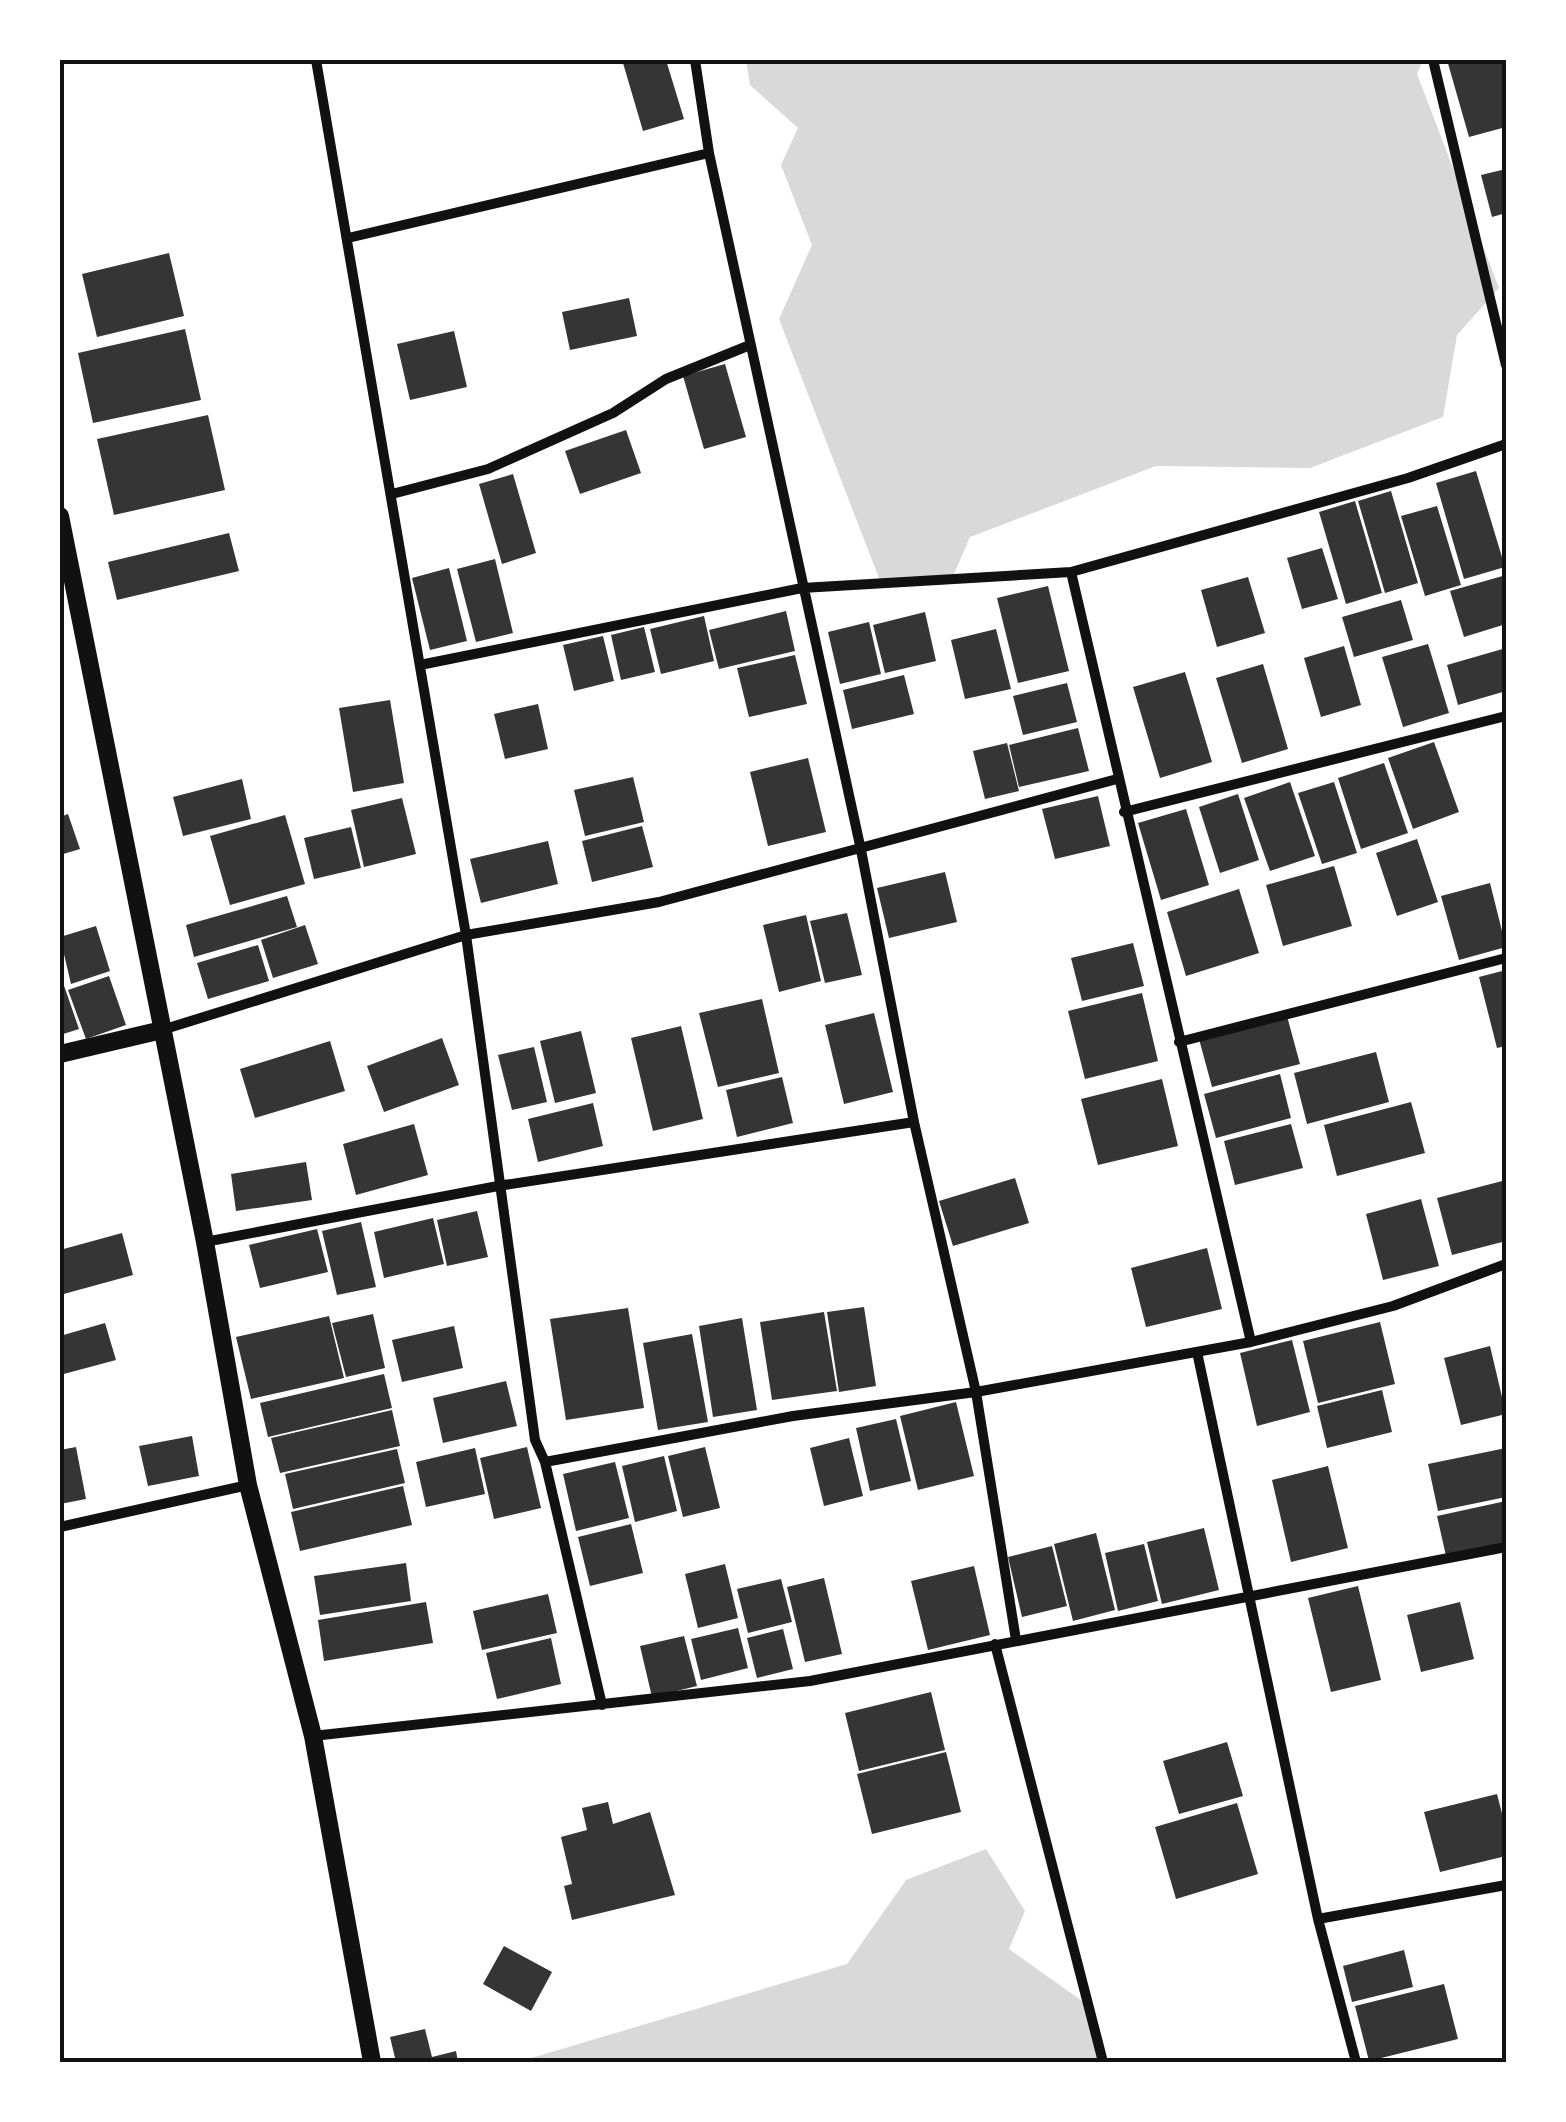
<svg xmlns="http://www.w3.org/2000/svg" width="1566" height="2122" font-family="'PT Sans',sans-serif">
<style>
.water{fill:#d9d9d9}
.building{fill:#353535}
.lines{fill:none;stroke-linecap:round;stroke-linejoin:round}
.minor{stroke:#111;stroke-width:10}
.tertiary{stroke:#111;stroke-width:18}
.neatline{fill:none;stroke:#111;stroke-width:4}
</style>
<rect width="100%" height="100%" fill="#fff"/>
<!-- water -->
<path class="water" d="M746,60H1423L1417,74L1499,288L1457,335L1443,417L1310,468L1156,466L970,537L954,574L882,586L779,319L812,245L781,165L798,128L750,85Z
M986,1849L1025,1911L1009,1949L1092,2008L1102,2062H518L847,1964L906,1880Z"/>
<!-- building -->
<path class="building" d="M632,60H666L684,119L643,131L623,63Z
M1447,60H1506V127L1469,137Z
M1506,169V213L1492,217L1481,175Z
M169,253L184,316L97,337L82,274Z
M629,298L637,336L570,350L562,312Z
M185,329L201,400L93,423L78,353Z
M454,331L467,387L410,400L397,344Z
M725,364L746,437L704,449L683,376Z
M208,415L225,490L114,515L97,439Z
M626,430L641,473L580,494L565,451Z
M1476,471L1505,567L1464,579L1436,483Z
M513,474L536,553L502,564L479,484Z
M1391,491L1418,583L1385,593L1358,501Z
M1355,501L1382,593L1346,604L1319,512Z
M1437,506L1461,585L1425,596L1401,516Z
M229,533L239,571L117,600L108,562Z
M1322,548L1338,599L1302,609L1287,558Z
M495,559L513,633L476,642L457,569Z
M449,568L467,641L430,650L412,578Z
M1506,575V624L1464,637L1450,591Z
M1248,577L1265,633L1217,647L1201,590Z
M1048,586L1069,671L1018,683L997,598Z
M1401,600L1413,640L1354,657L1342,617Z
M786,611L795,651L719,669L709,630Z
M925,612L936,661L885,673L873,625Z
M704,616L714,661L661,674L650,629Z
M869,622L881,674L840,684L828,632Z
M644,627L655,672L621,680L611,635Z
M996,629L1011,689L965,699L951,640Z
M603,636L614,681L574,691L563,645Z
M1428,644L1449,713L1403,727L1382,657Z
M1344,646L1361,705L1321,717L1304,658Z
M1506,648V691L1458,705L1447,665Z
M795,655L807,704L749,717L737,668Z
M1263,664L1288,749L1242,763L1216,678Z
M1185,672L1212,762L1160,778L1133,687Z
M904,675L914,714L852,729L843,690Z
M1067,683L1077,722L1023,735L1013,696Z
M390,700L404,783L353,792L339,708Z
M538,704L548,749L505,759L494,714Z
M1078,728L1089,771L1019,787L1009,745Z
M1434,742L1459,812L1413,829L1388,758Z
M1007,743L1019,791L985,799L973,751Z
M808,758L826,832L768,846L750,772Z
M1384,763L1408,833L1361,849L1338,778Z
M633,777L644,822L585,836L574,790Z
M242,779L251,819L183,836L173,797Z
M1290,782L1315,856L1270,871L1244,798Z
M1334,782L1357,853L1322,864L1298,793Z
M1238,794L1259,860L1220,873L1199,807Z
M1098,796L1110,846L1055,859L1042,809Z
M402,798L416,854L364,867L351,810Z
M1186,809L1209,885L1161,900L1138,823Z
M68,814L80,849L60,855V817Z
M285,815L305,884L230,905L210,836Z
M642,826L653,867L592,882L582,841Z
M351,827L361,868L314,879L304,838Z
M1417,839L1438,902L1397,916L1376,853Z
M548,841L558,884L481,903L470,859Z
M1334,866L1352,926L1283,946L1266,885Z
M945,872L957,922L889,938L877,888Z
M1490,883L1506,947L1459,960L1441,896Z
M1239,889L1259,953L1186,976L1167,912Z
M287,896L297,927L194,957L186,925Z
M847,913L862,975L825,983L810,921Z
M806,915L821,981L779,992L763,925Z
M305,925L318,964L273,978L261,940Z
M96,926L110,971L71,984L60,937Z
M1133,943L1144,986L1082,1001L1071,958Z
M258,945L269,981L208,999L197,963Z
M1506,970V1046L1497,1048L1479,977Z
M60,974L79,1029L60,1035Z
M109,976L126,1025L86,1039L68,990Z
M1142,993L1158,1061L1085,1079L1068,1011Z
M762,999L779,1073L718,1087L699,1013Z
M874,1013L893,1092L844,1104L825,1025Z
M1287,1016L1300,1064L1212,1087L1199,1039Z
M681,1026L703,1119L653,1131L631,1038Z
M581,1031L596,1093L555,1103L540,1041Z
M442,1038L459,1085L384,1112L367,1066Z
M330,1041L345,1091L255,1118L240,1069Z
M534,1047L547,1102L512,1110L498,1055Z
M1376,1052L1389,1102L1307,1124L1294,1073Z
M1280,1074L1291,1118L1216,1138L1204,1094Z
M782,1077L793,1123L737,1137L726,1090Z
M1162,1079L1178,1146L1098,1165L1081,1099Z
M1411,1102L1425,1153L1337,1176L1324,1125Z
M593,1103L603,1146L538,1162L528,1119Z
M414,1124L428,1175L356,1195L343,1144Z
M1291,1124L1303,1168L1235,1185L1224,1141Z
M306,1162L312,1200L236,1211L231,1174Z
M1015,1178L1029,1223L953,1246L939,1201Z
M1506,1180V1241L1452,1255L1437,1198Z
M1421,1199L1439,1266L1383,1280L1366,1214Z
M477,1211L488,1257L447,1266L437,1220Z
M433,1218L444,1264L384,1278L374,1232Z
M361,1222L376,1287L337,1295L322,1231Z
M317,1229L328,1272L260,1288L249,1245Z
M122,1233L133,1275L60,1295V1250Z
M1207,1248L1222,1309L1146,1327L1131,1268Z
M864,1307L876,1386L839,1392L827,1312Z
M628,1308L644,1408L566,1420L550,1319Z
M824,1312L837,1391L772,1400L760,1322Z
M373,1314L385,1368L346,1377L332,1323Z
M329,1316L344,1378L251,1399L236,1337Z
M742,1318L757,1410L713,1417L699,1326Z
M1380,1322L1395,1384L1318,1403L1303,1341Z
M105,1323L116,1360L60,1375V1336Z
M454,1326L463,1368L402,1382L392,1340Z
M692,1334L708,1422L658,1430L643,1343Z
M1292,1340L1310,1412L1257,1426L1240,1353Z
M1490,1346L1506,1414L1461,1425L1444,1358Z
M384,1374L392,1408L268,1437L260,1403Z
M506,1381L517,1426L443,1443L433,1398Z
M1382,1390L1392,1432L1327,1448L1317,1406Z
M956,1402L974,1476L918,1490L900,1416Z
M392,1410L400,1446L280,1473L271,1438Z
M896,1419L911,1481L870,1491L856,1428Z
M192,1436L199,1476L148,1486L139,1446Z
M849,1438L863,1496L824,1506L810,1448Z
M76,1447L86,1499L60,1504V1450Z
M527,1447L541,1508L494,1519L480,1458Z
M705,1447L720,1508L683,1517L668,1456Z
M475,1448L485,1494L426,1507L416,1462Z
M1506,1448V1497L1438,1511L1428,1464Z
M397,1449L405,1483L293,1509L285,1474Z
M664,1456L677,1511L635,1522L622,1466Z
M615,1462L629,1518L576,1531L563,1474Z
M1328,1466L1348,1548L1291,1562L1272,1480Z
M403,1486L412,1525L300,1551L291,1512Z
M1506,1501V1543L1446,1556L1437,1516Z
M631,1524L643,1573L590,1586L578,1537Z
M1204,1528L1219,1590L1162,1604L1147,1542Z
M1096,1533L1115,1610L1073,1621L1054,1544Z
M1144,1544L1158,1601L1118,1611L1105,1553Z
M1052,1546L1067,1606L1022,1617L1008,1557Z
M406,1563L411,1601L320,1615L314,1576Z
M725,1564L738,1618L698,1628L685,1574Z
M974,1566L990,1635L928,1650L911,1581Z
M824,1578L842,1654L805,1662L787,1587Z
M781,1579L792,1622L748,1633L737,1589Z
M1358,1586L1381,1680L1331,1692L1308,1598Z
M548,1594L557,1633L482,1650L473,1611Z
M426,1602L433,1643L324,1661L318,1620Z
M1460,1602L1474,1659L1421,1672L1407,1615Z
M738,1628L748,1668L701,1680L691,1639Z
M783,1629L793,1669L757,1678L747,1638Z
M684,1636L697,1686L652,1697L640,1646Z
M551,1638L561,1684L497,1699L486,1653Z
M931,1692L945,1750L859,1771L845,1713Z
M1227,1742L1243,1796L1179,1814L1163,1761Z
M946,1752L961,1812L872,1834L857,1774Z
M1497,1794L1506,1829V1856L1440,1872L1424,1812Z
M608,1802L613,1824L650,1812L675,1895L572,1920L564,1886L572,1884L561,1837L587,1830L582,1808Z
M1237,1803L1258,1874L1176,1899L1155,1827Z
M504,1946L552,1972L531,2011L483,1984Z
M1404,1950L1413,1987L1352,2002L1343,1966Z
M1444,1984L1458,2039L1369,2061L1355,2006Z
M425,2029L432,2057L456,2051L458,2062H396L390,2037Z"/>
<g class="lines">
<!-- minor -->
<path class="minor" d="M316,60L466,935L535,1440L545,1462L602,1705
M1433,60L1506,365
M348,238L709,153
M392,494L488,469L613,413L666,379L750,345
M1071,572L1251,1342
M420,665L802,588L1071,572L1408,478L1506,444
M1124,812L1506,716
M162,1030L466,935L659,902L1117,779
M1179,1042L1506,958
M914,1122L976,1392L1016,1640
M205,1242L498,1186L914,1122L861,850L709,153L695,60
M1197,1352L1318,1919L1356,2062
M545,1462L793,1416L976,1392L1251,1342L1393,1306L1506,1264
M60,1527L248,1485
M995,1644L1103,2062
M313,1736L810,1681L1506,1547
M1318,1919L1506,1885"/>
<!-- tertiary -->
<path class="tertiary" d="M60,516L205,1242L248,1485L313,1736L372,2062
M60,1054L162,1030"/>
</g>
<!-- border -->
<rect width="1566" height="2122" fill="none" stroke="#ffffff" stroke-width="125"/>
<rect x="62" y="62" width="1442" height="1998" class="neatline"/>
</svg>
